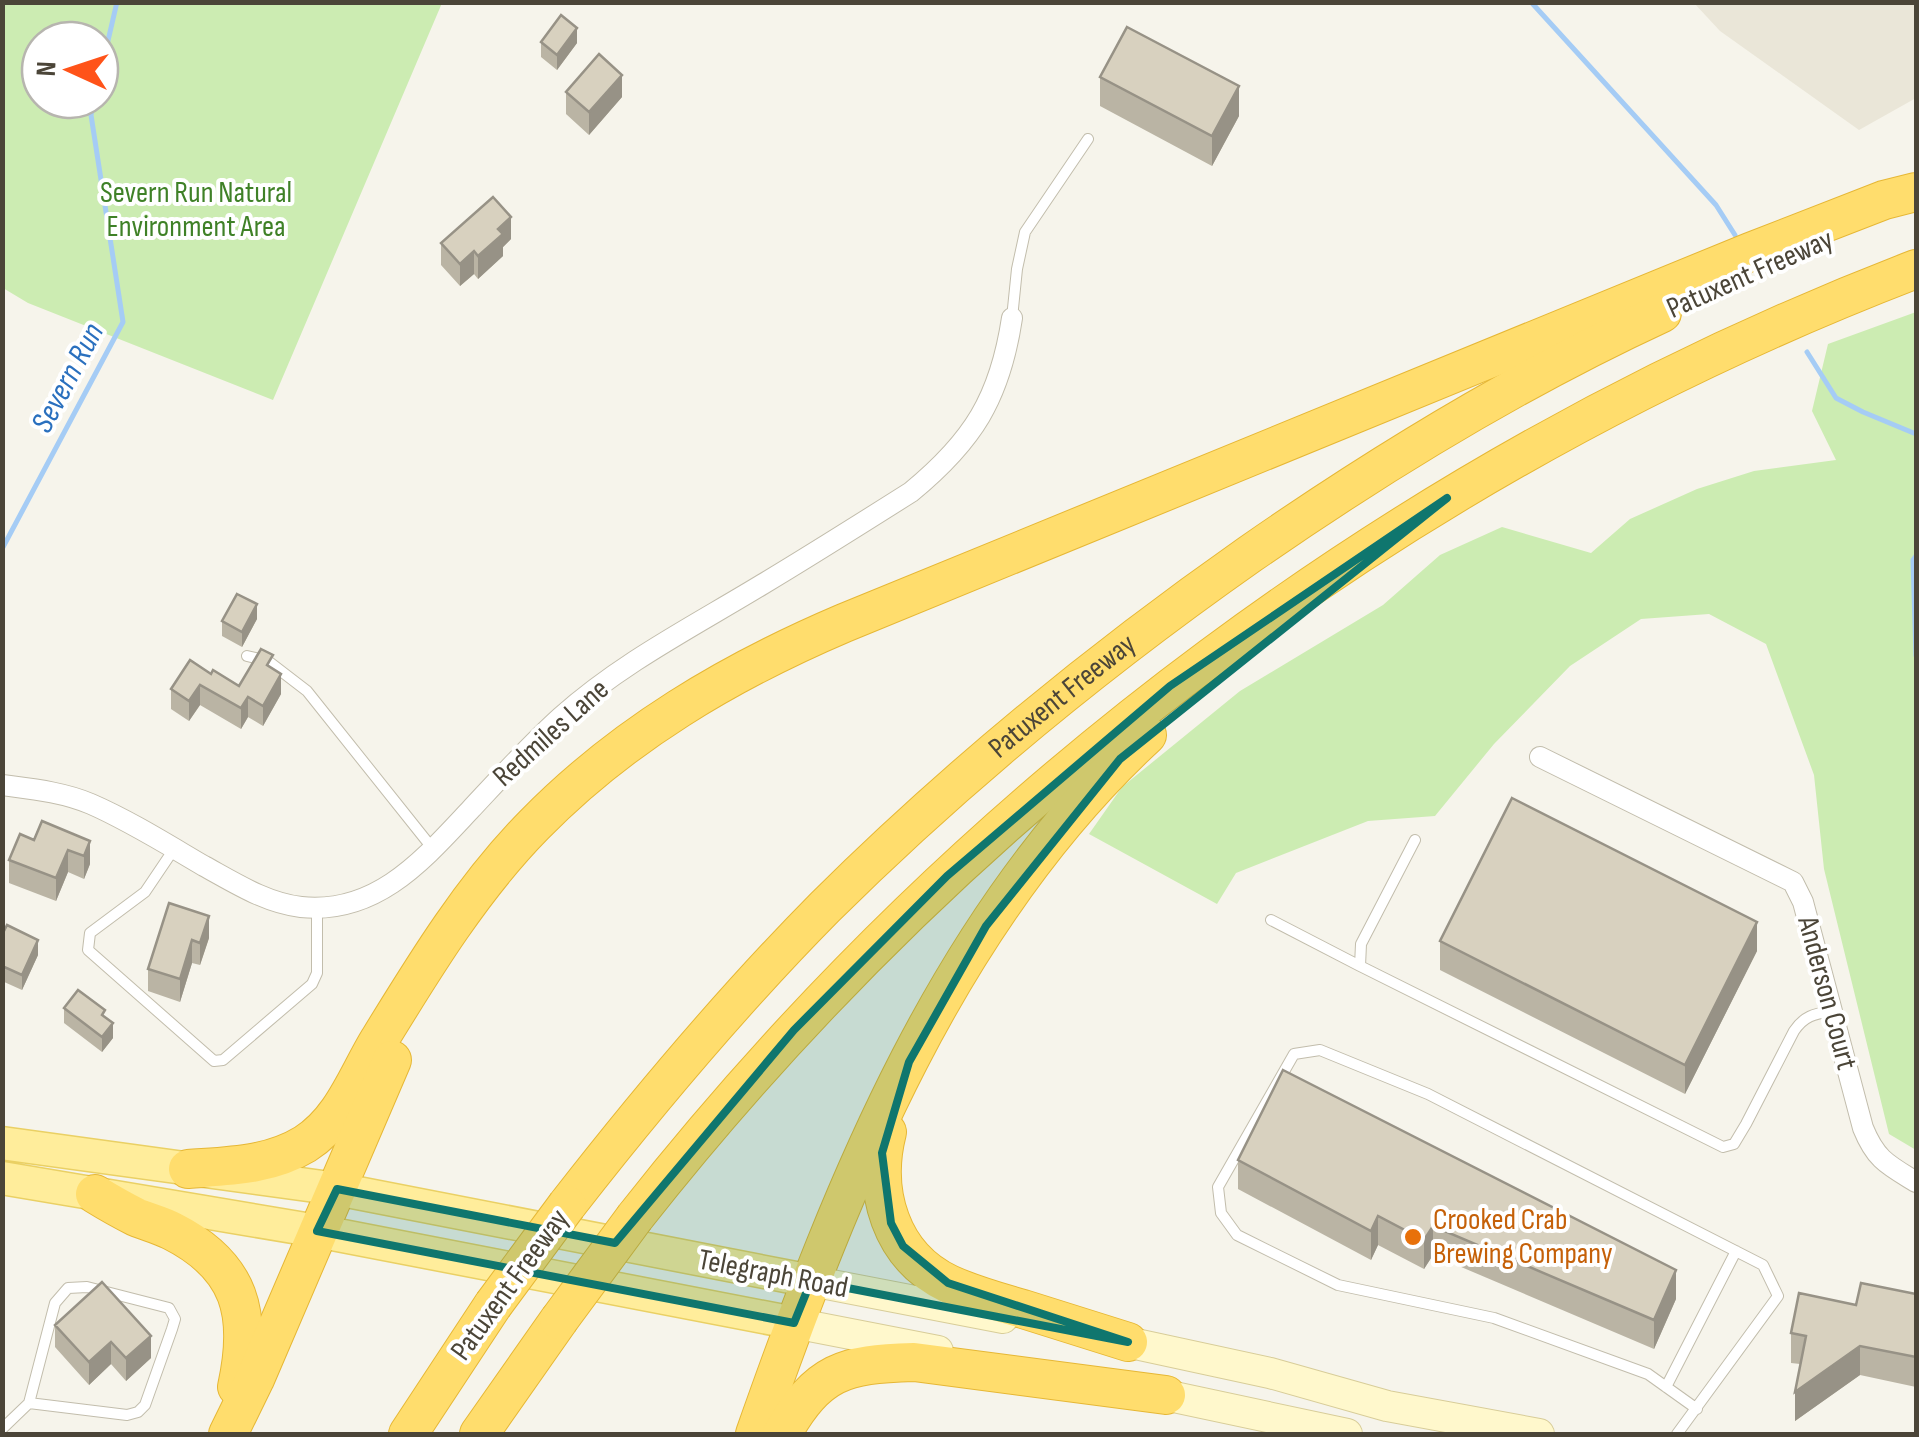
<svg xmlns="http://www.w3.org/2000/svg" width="1919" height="1437" font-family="'Sofia Sans Condensed',sans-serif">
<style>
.residential{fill:#eae6d8}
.green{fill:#ccecb2;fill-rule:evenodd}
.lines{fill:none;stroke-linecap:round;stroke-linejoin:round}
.stream{stroke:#a5ccf5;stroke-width:5}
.lane-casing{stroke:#c2bdac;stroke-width:12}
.street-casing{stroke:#c2bdac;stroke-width:22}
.secondary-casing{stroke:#d8cd99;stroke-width:32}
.primary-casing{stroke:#ead064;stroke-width:35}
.highway-casing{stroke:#e6b735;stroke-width:40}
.lane{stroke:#fff;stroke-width:10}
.street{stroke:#fff;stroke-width:20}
.secondary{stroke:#fff8cc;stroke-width:30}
.primary{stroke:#ffed9b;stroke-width:32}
.highway{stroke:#ffdd6d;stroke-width:38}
.highway-bridge-casing{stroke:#e6b735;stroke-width:40;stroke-linecap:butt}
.highway-bridge{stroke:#ffdd6d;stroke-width:38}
.wall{fill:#bab4a4}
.shaded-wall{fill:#979286}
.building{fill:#d8d1bf;stroke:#979286;stroke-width:2.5}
.marked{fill:#0f766e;fill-opacity:0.2;stroke:#0f766e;stroke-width:8;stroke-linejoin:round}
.food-dot{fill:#e8710a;stroke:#fff;stroke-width:4}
.labels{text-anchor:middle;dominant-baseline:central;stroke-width:8;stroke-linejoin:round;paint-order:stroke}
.park-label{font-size:30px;fill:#3f8127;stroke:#fff}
.street-label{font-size:30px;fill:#4b4538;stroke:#fff}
.food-label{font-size:30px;fill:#c56008;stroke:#fff;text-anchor:start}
.water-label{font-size:32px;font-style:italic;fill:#2a70be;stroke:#fff}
</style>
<rect width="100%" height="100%" fill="#f6f4eb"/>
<!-- residential -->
<path class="residential" d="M1694,3H1916V98L1859,130L1720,31Z"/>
<!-- green -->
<path class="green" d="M3,2L442,3L273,400L28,303L3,288ZM40,40H100V100H40Z
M1916,312V1150L1889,1134L1824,869L1814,775L1766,644L1709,614L1641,619L1570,666L1494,744L1435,816L1368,821L1236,873L1217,904L1089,834L1122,787L1240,691L1383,605L1440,555L1502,527L1591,553L1630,519L1697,489L1754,471L1836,460L1812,411L1828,344Z"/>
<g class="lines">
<!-- stream -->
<path class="stream" d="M1531,2L1716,205L1735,235
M100,75L117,2
M1807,352L1836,398L1863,412L1916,434
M2,549L123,322L91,115L94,100
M1916,556L1913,560L1916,656"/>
<!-- lane casing -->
<g class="lane-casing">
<path id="lane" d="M1012,318L1017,269L1025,232L1088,139
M247,656L268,661L307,691L433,849
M1415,840L1361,944L1360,966L1723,1147L1734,1144L1746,1124L1794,1031C1804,1016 1814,1014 1831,1011
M174,849L145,892L90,933L88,950L214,1061L223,1060L312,984L317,973V907
M1271,920L1360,966
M1666,1387L1736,1251
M2,1429L29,1403L55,1303L68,1288L87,1287L169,1308L175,1319L172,1329L145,1405L138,1412L127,1415L29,1403
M1677,1434L1778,1296L1763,1265L1428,1094L1320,1050L1294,1054L1218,1187L1221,1213L1237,1235L1338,1285L1494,1318L1648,1374L1697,1409"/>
</g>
<!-- street casing -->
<g class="street-casing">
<path id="street" d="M1540,757L1793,882L1803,902L1863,1128C1876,1160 1888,1165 1916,1182
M2,785C32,789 63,792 91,804C130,821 168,845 204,866C235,883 266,903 301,907C377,915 424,859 471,809C500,778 529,746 561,717C621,663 694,626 763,584C813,554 862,523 911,492C973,441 1000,398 1012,318"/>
</g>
<!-- secondary casing -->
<g class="secondary-casing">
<path id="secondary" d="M811,1281L1003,1318
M794,1323L938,1351
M1108,1338L1270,1373L1387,1406L1539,1434
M1146,1391L1347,1434"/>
</g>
<!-- primary casing -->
<g class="primary-casing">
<path id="primary" d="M2,1143L337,1189L811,1281
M2,1178L317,1231L794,1323"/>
</g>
<!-- highway casing -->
<g class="highway-casing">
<g id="highway">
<path d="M887,1132C872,1191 890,1256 949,1284C973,1295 998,1302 1023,1309C1058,1320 1093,1331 1128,1342"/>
<path d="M188,1169C228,1166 269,1166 305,1144C343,1120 357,1076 379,1040C425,965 472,888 534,825C622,735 729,672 844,623L1750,252L1884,200L1916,192"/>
<path d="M95,1194C108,1202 122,1210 136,1217C148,1222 161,1225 172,1231C241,1266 253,1314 237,1387"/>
<path id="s1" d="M567,1205C648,1101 733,1000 825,907C956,777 1099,660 1250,554C1381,463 1517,380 1662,313"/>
<path d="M635,1217C968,794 1413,462 1916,269"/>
<path d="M228,1434L255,1379L392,1060"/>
<path d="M408,1434L493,1305"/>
<path d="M479,1434L559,1320"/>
<path d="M755,1434C843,1184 948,919 1147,735"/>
<path d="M782,1434C818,1371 843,1364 914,1362L1166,1395"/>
</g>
</g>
<!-- lane -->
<use href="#lane" class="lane"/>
<!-- street -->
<use href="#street" class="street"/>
<!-- secondary -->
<use href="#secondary" class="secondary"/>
<!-- primary -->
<use href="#primary" class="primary"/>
<!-- highway -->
<use href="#highway" class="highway"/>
<!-- highway-bridge casing -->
<g class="highway-bridge-casing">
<path id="highway-bridge" d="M493,1305L567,1205
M559,1320L635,1217"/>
</g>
<!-- highway-bridge -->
<use href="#highway-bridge" class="highway-bridge"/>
</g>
<!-- wall -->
<path class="wall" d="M541,42L577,43L557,70L541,57Z
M1100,77L1239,116L1212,166L1100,106Z
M566,92L622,97L589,135L566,114Z
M511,239L503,247V256L478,279L474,274L460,286L441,265V243Z
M257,619L242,647L222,636V621Z
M273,669L281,694L263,726L248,717L241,729L200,705L189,721L171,709V689L211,674L239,686Z
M34,840L90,841V864L84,879L68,872L56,901L9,883V860Z
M169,903L209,938L200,965L192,963L180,1002L148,991V969Z
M2,935L38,955L22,990L2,981Z
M1440,941L1757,951L1685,1094L1440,970Z
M64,1008L105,1017L113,1038L102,1052L64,1023Z
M1238,1160L1676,1299L1654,1349L1433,1255L1424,1269L1378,1245L1371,1260L1238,1189Z
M1916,1294V1387L1860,1375L1795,1421L1800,1364L1791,1363V1333L1856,1305Z
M55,1325L151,1336V1358L126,1381L111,1364L89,1385L55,1347Z"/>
<!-- shaded-wall -->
<path class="shaded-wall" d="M577,28V43L557,70V55Z
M622,75V97L589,135V112Z
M1239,86V116L1212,166V136Z
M511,217V239L503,247V256L478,279V256L498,229Z
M474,251V274L460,286V264Z
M257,604V619L242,647V632Z
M281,674V694L263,726V706Z
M200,685V705L189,721V701Z
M248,697V717L241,729V708Z
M90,841V864L84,879V856Z
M68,850V872L56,901V878Z
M209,916V938L200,965V943Z
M1757,922V951L1685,1094V1065Z
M38,940V955L22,990V975Z
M192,940V963L180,1002V979Z
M113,1023V1038L102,1052V1037Z
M1378,1216V1245L1371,1260V1231Z
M1433,1226V1255L1424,1269V1240Z
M1676,1270V1299L1654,1349V1320Z
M151,1336V1358L126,1381V1358Z
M111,1342V1364L89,1385V1362Z
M1860,1346V1375L1795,1421V1392Z"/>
<!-- building -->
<path class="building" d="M561,15L577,28L557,55L541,42Z
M1127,27L1239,86L1212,136L1100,77Z
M599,54L622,75L589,112L566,92Z
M493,197L511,217L498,229L503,234L478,256L474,251L460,264L441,243Z
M237,594L257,604L242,632L222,621Z
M261,649L273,655L267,665L281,674L263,706L248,697L241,708L200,685L189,701L171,689L190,660L211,674L213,670L239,686Z
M1512,798L1757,922L1685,1065L1440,941Z
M42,821L90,841L84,856L68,850L56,878L9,860L20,834L34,840Z
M169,903L209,916L200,943L192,940L180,979L148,969Z
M7,925L38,940L22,975L2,966V935Z
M78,990L105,1010L102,1015L113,1023L102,1037L64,1008Z
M1283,1070L1676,1270L1654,1320L1433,1226L1424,1240L1378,1216L1371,1231L1238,1160Z
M102,1282L151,1336L126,1358L111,1342L89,1362L55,1325Z
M1861,1283L1916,1294V1357L1860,1346L1795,1392L1806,1336L1791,1333L1799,1293L1856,1305Z"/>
<!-- marked area -->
<path class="marked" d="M1447,498L1120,759L986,926L909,1062L882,1153L891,1223L903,1246L948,1283L1128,1342L811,1281L794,1323L317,1231L337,1189L615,1243L794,1030L947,876L1170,686Z"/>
<!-- markers -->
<circle class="food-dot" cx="1413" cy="1237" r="10"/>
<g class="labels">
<!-- park labels -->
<g class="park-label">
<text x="196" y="193">Severn Run Natural<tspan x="196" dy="34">Environment Area</tspan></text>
</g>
<!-- street labels -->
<g class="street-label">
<text transform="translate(1750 274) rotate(-24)">Patuxent Freeway</text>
<text stroke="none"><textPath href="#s1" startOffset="712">Patuxent Freeway</textPath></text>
<text transform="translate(551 733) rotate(-42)">Redmiles Lane</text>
<text transform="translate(1827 993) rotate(75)">Anderson Court</text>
<text transform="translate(773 1274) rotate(11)">Telegraph Road</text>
<text transform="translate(510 1285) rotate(-54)">Patuxent Freeway</text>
</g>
<!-- food labels -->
<g class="food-label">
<text x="1433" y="1220">Crooked Crab<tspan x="1433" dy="34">Brewing Company</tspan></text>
</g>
<!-- water labels -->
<g class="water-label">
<text transform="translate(68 378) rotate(-62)">Severn Run</text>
</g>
</g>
<!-- border -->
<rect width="1919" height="1437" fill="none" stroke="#4b4538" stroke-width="10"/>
<!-- north arrow -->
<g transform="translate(70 70) rotate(273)"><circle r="48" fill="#ffffff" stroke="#b7b5af" stroke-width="2.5"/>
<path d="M0-8L18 38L0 25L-18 38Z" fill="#ff5319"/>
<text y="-15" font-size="28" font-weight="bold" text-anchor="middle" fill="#4b4538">N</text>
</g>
</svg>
